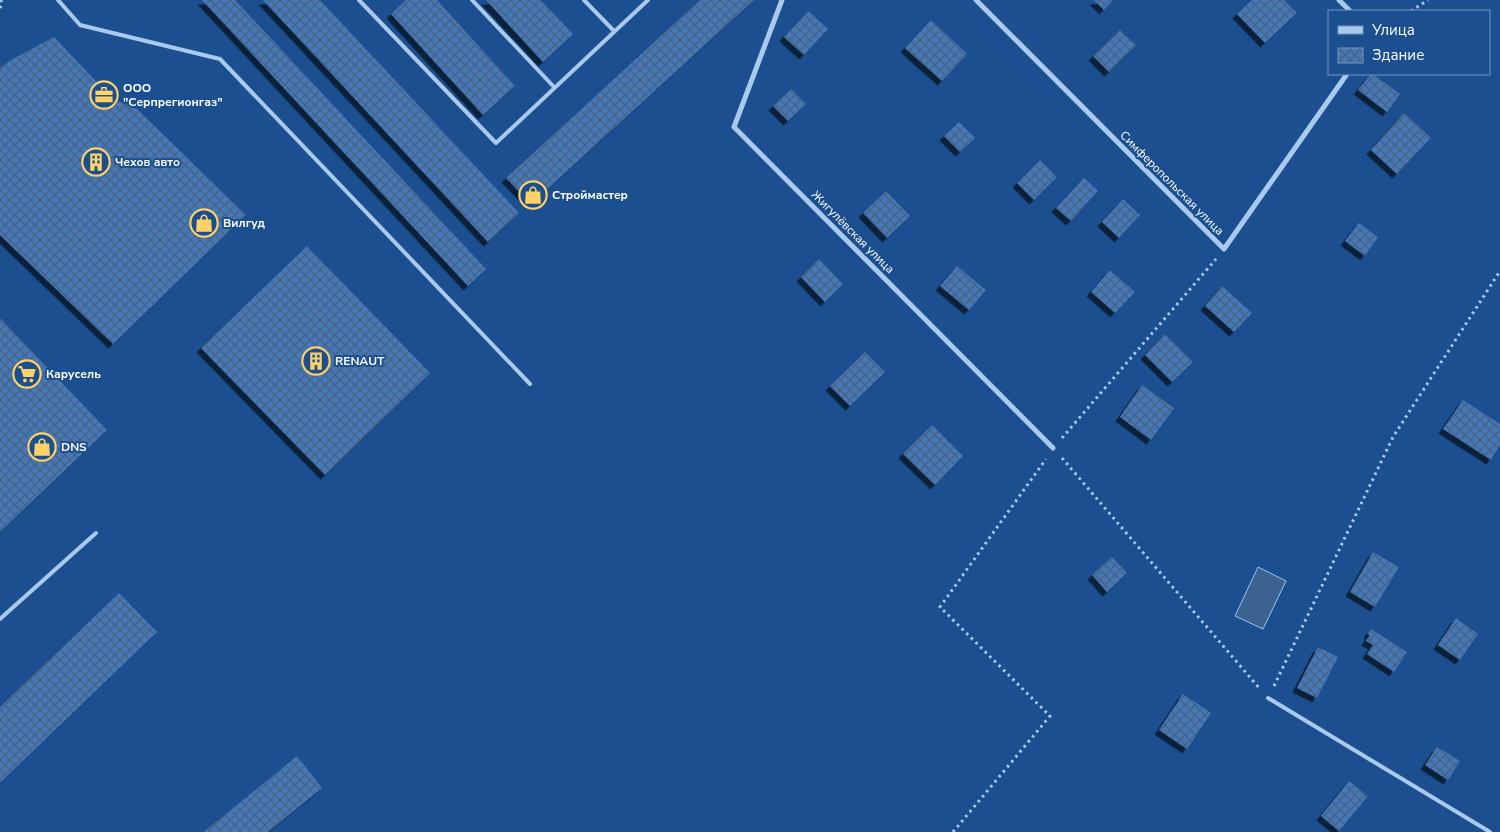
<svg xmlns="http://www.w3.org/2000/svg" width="1500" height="832" font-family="'Nunito Sans',sans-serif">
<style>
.water{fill:#3c6290;stroke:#9cc4f0}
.building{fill:url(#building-cross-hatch);filter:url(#shadow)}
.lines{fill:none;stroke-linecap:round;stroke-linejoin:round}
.path{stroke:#a9c9ee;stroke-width:3;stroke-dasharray:2.5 4;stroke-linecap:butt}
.lane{stroke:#a9c9ee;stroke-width:4}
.street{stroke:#a9c9ee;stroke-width:5}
.labels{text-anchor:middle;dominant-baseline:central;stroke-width:4;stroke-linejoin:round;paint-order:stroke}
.poi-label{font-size:12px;font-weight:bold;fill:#fff;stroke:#1b4f8f;text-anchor:start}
.street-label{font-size:12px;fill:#fff;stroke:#1b4f8f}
</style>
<defs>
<pattern id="building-cross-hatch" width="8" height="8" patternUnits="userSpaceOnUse" patternTransform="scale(1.25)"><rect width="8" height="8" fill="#4478b7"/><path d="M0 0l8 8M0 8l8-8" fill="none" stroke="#486282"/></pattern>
<filter id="shadow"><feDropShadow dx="-4.5" dy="4.5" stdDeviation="0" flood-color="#0009"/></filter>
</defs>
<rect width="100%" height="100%" fill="#1b4f8f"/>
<!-- water -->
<path class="water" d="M1258,567L1286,581L1263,629L1235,616Z"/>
<!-- building -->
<path class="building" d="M202,0H235L486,269L468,286Z
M263,0H320L519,213L488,242Z
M406,0H437L515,86L483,115L391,14Z
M486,0H541L573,34L543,62Z
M700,0H754L531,204L506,178Z
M1094,0H1113L1104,10Z
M1252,0H1284L1297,13L1265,43L1237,14Z
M808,11L828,29L804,55L784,37Z
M931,20L967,54L942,81L905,48Z
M1120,30L1136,45L1109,72L1093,56Z
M54,37L113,99L137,109L246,215L113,344L0,235V68L9,61Z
M1371,74H1373L1400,94L1387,112L1358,90Z
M791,89L806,104L788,121L773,106Z
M1404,113L1431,138L1397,174L1371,150Z
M959,122L975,138L960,152L944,136Z
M1040,160L1057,177L1034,200L1017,183Z
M1084,178L1098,191L1071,221L1056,208Z
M886,191L910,216L887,238L863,213Z
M1123,199L1140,215L1119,238L1102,222Z
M1359,223L1378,237L1365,256L1345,241Z
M307,246L430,373L325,475L201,348Z
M819,259L843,284L825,302L801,277Z
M957,266L986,290L969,310L940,286Z
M1110,270L1135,292L1115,313L1091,292Z
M1222,286L1252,313L1234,332L1205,306Z
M0,318L107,430L0,532Z
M1165,334L1193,362L1172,382L1145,355Z
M865,352L885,372L850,406L830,386Z
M1142,385L1174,408L1151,440L1120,417Z
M1463,400L1500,424V445L1491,460L1443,429Z
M932,425L963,456L935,485L903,454Z
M1373,552L1399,567L1375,607L1350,592Z
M1112,557L1127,573L1107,592L1092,575Z
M119,593L157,632L0,783V707Z
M1456,618L1478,634L1460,660L1438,645Z
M1371,629L1407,652L1394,672L1367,654L1373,645L1366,641L1370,635L1368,634Z
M1318,647L1338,657L1317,698L1297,688Z
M1183,694L1211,713L1187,749L1159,730Z
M1437,747L1460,761L1448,780L1425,765Z
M297,756L322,788L268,832H204Z
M1349,781L1368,796L1339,831L1321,816Z"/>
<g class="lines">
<!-- path -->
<path class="path" d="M0,8L2,4L1,0
M1411,11L1428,0
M1062,438L1216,259
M1062,458L1260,689
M1274,686L1393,437L1500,271
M953,832L1050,716L940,607L1046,459"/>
<!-- lane -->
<path class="lane" d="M58,0L80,25L220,59L530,384
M359,0L496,143L648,0
M472,0L554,87
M584,0L614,31
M0,619L96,533
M1268,698L1490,832"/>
<!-- street -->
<path class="street" d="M782,0L734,127L1053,448
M976,0L1224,249L1347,74
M1339,0L1350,11"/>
</g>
<!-- icons -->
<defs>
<g id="office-ring" transform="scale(1.4375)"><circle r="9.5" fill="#1b4f8f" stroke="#ffd166" stroke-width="1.5"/><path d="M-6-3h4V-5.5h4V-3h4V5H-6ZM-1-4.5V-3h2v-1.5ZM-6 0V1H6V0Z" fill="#ffd166"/></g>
<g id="building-ring" transform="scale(1.4375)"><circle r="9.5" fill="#1b4f8f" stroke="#ffd166" stroke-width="1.5"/><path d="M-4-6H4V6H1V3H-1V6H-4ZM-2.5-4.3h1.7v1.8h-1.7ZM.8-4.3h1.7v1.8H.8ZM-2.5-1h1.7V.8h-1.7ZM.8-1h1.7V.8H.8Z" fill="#ffd166"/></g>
<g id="shop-ring" transform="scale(1.4375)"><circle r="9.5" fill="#1b4f8f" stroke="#ffd166" stroke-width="1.5"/><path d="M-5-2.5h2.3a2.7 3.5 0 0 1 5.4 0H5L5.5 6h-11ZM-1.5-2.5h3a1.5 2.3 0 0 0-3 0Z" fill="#ffd166"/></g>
<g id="supermarket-ring" transform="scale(1.4375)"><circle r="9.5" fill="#1b4f8f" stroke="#ffd166" stroke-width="1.5"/><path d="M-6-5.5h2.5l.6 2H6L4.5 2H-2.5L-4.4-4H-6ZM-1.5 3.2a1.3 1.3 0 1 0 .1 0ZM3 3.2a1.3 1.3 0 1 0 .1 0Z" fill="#ffd166"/></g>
</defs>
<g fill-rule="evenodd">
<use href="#office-ring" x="104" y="95"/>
<use href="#building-ring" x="96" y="162"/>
<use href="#shop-ring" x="533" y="195"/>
<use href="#shop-ring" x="204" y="223"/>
<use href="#building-ring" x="316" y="361"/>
<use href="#supermarket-ring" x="27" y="374"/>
<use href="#shop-ring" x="42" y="447"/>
</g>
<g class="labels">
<!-- poi labels -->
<g class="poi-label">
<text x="123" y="88">ООО<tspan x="123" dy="14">"Серпрегионгаз"</tspan></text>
<text x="115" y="162">Чехов авто</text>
<text x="552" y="195">Строймастер</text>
<text x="223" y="223">Вилгуд</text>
<text x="335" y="361">RENAUT</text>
<text x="46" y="374">Карусель</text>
<text x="61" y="447">DNS</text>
</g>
<!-- street labels -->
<g class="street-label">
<text transform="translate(1172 183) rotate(45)">Симферопольская улица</text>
<text transform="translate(853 232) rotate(45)">Жигулёвская улица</text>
</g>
</g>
<!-- legend -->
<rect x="1328" y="10" width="162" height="65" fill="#1b4f8f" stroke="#7695bc"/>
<rect x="1338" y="26" width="25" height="8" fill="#a9c9ee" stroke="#7695bc"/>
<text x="1372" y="35" font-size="15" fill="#ffffff">Улица</text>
<rect x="1338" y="48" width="25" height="15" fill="url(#building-cross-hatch)" stroke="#7695bc"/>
<text x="1372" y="60" font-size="15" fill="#ffffff">Здание</text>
</svg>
